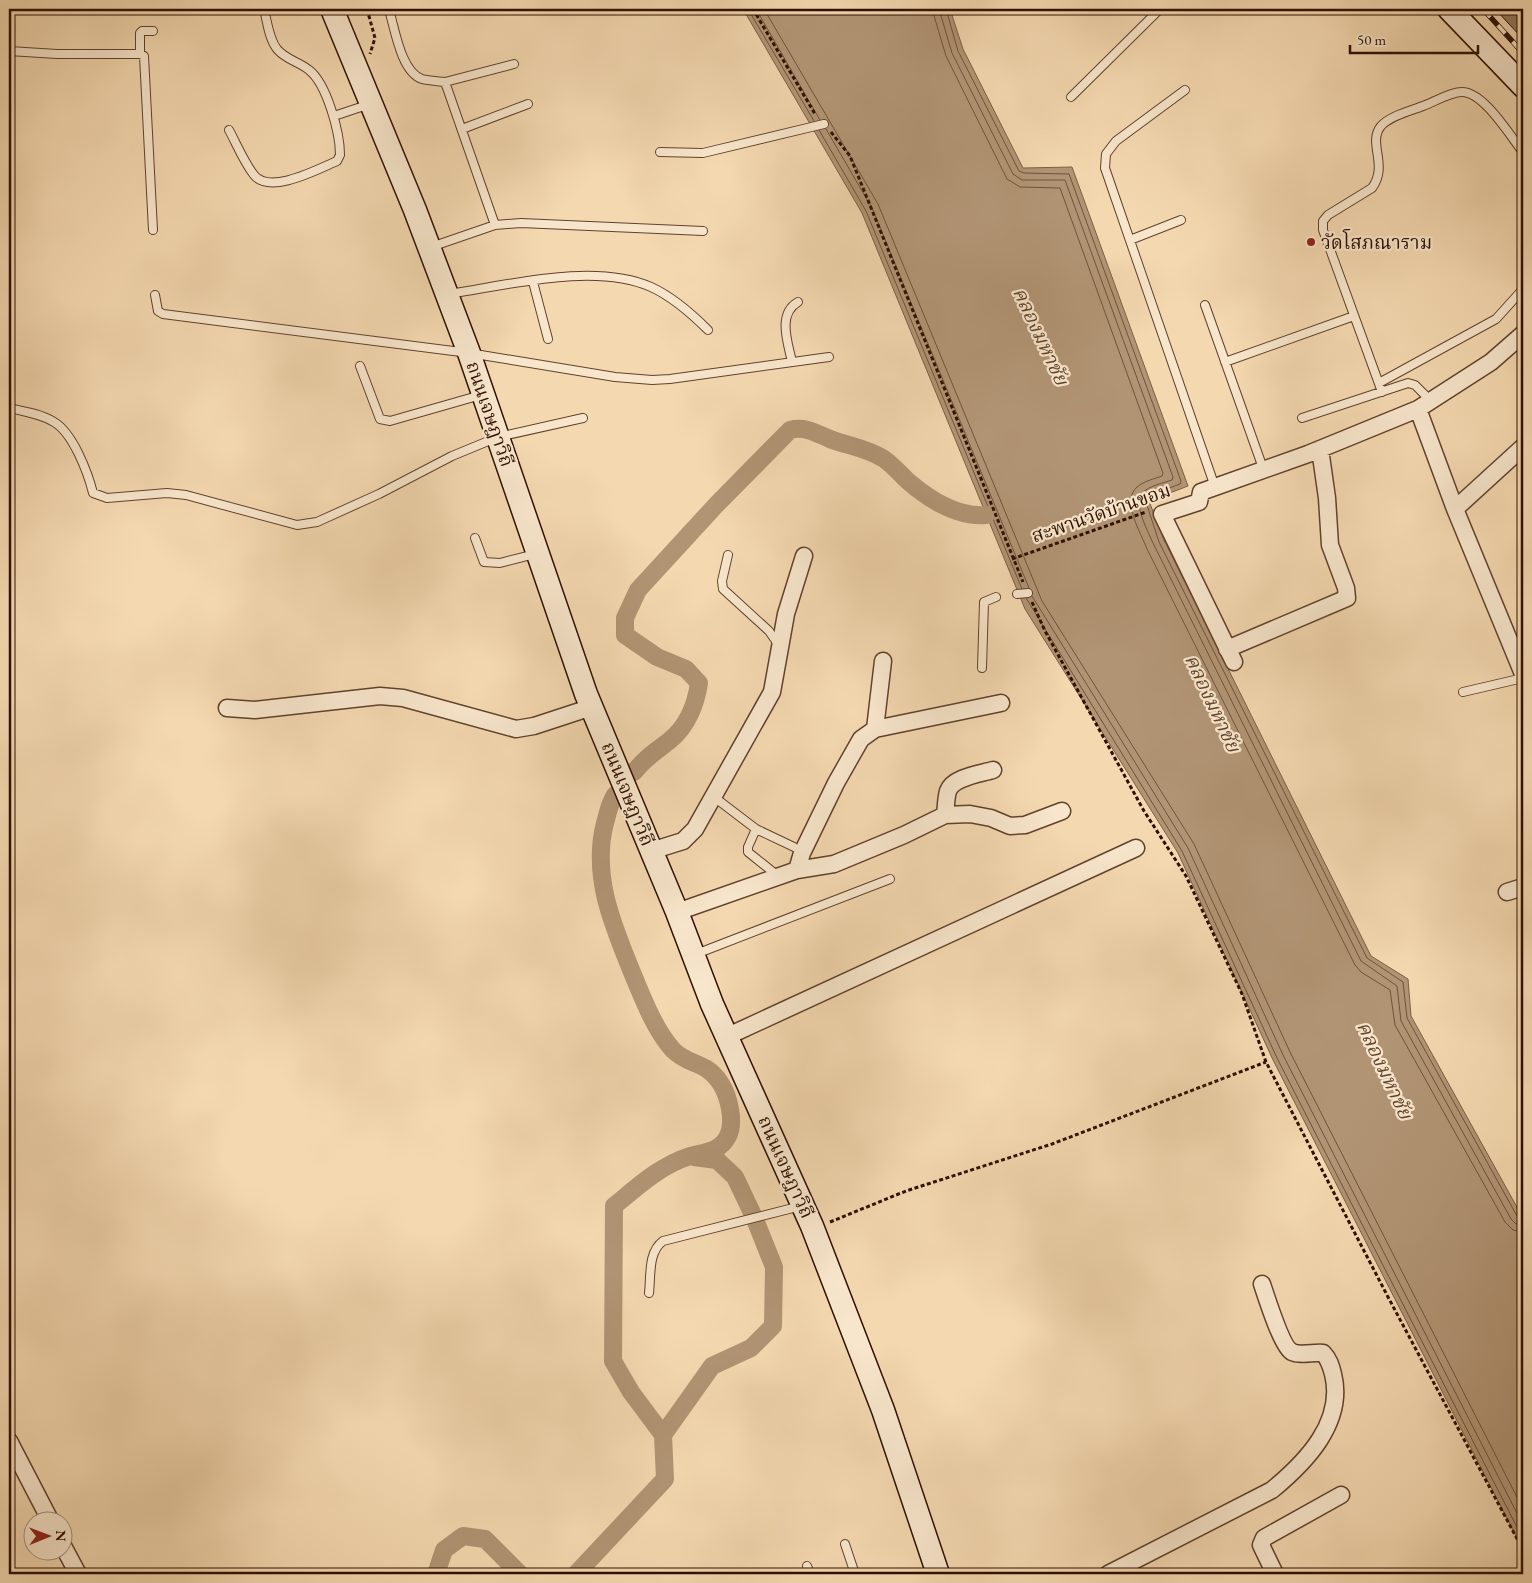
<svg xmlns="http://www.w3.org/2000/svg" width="1532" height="1583" font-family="'EB Garamond','Noto Serif Thai',serif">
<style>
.water{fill:#b19474;stroke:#7d5f46}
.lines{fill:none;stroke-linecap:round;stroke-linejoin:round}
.shore{stroke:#70523a;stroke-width:1}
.canal{stroke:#b19474;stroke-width:18}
.building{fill:#95785c;stroke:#2e1000}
.lane-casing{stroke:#60422c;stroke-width:10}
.street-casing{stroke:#60422c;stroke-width:19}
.secondary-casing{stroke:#2e1000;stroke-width:25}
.path{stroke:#2e1000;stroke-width:3;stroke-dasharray:4 2.5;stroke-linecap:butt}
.lane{stroke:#f8e6cc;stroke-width:8}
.street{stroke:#f8e6cc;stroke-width:16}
.secondary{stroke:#f8e6cc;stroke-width:22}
.rail-casing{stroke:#2e1000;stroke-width:5.5}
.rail{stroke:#f8e6cc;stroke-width:4;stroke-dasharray:11;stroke-linecap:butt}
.poi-dot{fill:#8f2418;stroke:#f8e6cc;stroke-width:2}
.labels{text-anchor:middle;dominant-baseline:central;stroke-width:4.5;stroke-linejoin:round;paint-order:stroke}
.poi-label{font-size:19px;fill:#2e1000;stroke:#f8e6cc;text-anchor:start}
.street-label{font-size:19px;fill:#2e1000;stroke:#f8e6cc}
.water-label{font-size:20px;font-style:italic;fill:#62452e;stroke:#f8e6cc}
</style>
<rect width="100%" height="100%" fill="#f4d8b0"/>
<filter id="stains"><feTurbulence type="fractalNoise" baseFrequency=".004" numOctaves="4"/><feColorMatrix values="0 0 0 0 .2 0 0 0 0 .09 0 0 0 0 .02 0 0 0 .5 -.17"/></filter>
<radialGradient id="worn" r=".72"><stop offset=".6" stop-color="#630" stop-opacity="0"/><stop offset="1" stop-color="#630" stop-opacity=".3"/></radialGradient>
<!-- water -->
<path class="water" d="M743,9H950L963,49L1023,168L1072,167L1188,486L1149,501L1164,540L1371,956L1408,979L1411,1016L1523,1218V1550L1273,1060L1178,853L1025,609L862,213Z"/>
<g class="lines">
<!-- shore -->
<path class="shore" d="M748,9L814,121
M756,9L820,120
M764,9L878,204L1042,601L1194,844L1290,1052L1523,1509
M932,9L946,56L1007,179L1020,187L1060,188L1163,473L1162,476C1154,479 1144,481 1137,487C1121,501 1141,533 1147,549L1355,965L1361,972L1390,990L1395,1025L1505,1222L1513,1230L1523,1232
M939,9L952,53L1013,174L1022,180H1065L1173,477L1172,480C1163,483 1149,486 1142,493C1132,502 1149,534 1154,545L1361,961L1397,986L1401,1021L1511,1219L1516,1224L1523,1225
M946,9L958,51L1019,171L1024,173L1069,174L1181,481L1180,484L1148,496L1145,499L1159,542L1367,958L1403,982L1407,1018L1517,1216L1523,1219
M826,129L872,208L1029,588
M819,130L866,211L1022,589
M1032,596L1188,848L1283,1055L1523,1525
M1026,598L1182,851L1277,1058L1523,1539"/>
<!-- canal -->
<path class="canal" d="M634,772C646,757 655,752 669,741C687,727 696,704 699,683L686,669L657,657L625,635V618L638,590L717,504L790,430C805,426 816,433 830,439C848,446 867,448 884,459C894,466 901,475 909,482C930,500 958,517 986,515
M615,795C609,804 608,813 605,823C591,877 614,928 634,977C644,1001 655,1030 673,1050C690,1067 706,1060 721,1084C729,1097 735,1122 728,1136C720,1152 705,1152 690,1156C661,1165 637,1187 614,1206L613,1361L631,1392L663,1435
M436,1574L444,1550L463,1536L485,1539L520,1574
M576,1574L665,1479L663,1435L712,1366L751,1348L773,1326L774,1267L754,1217L735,1177L717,1160L694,1157"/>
</g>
<!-- building -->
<path class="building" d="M1495,9H1513L1523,20V39Z"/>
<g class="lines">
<!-- lane casing -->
<g class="lane-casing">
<path id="lane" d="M389,10C395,29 401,72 422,79C429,81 438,81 445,82
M9,51L57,54H140L144,56L153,230
M140,54V33L142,31H153
M1185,90L1116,141L1106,154L1105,168L1215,487
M1071,97L1160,9
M334,116L370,104
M462,129L528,104
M229,130C237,145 244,162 254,175C270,195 318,169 337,161L340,155C340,133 327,84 309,70C298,61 286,60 277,49C269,39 267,21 264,9
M660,152L703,153L824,124
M495,225L445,82L514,64
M1130,240L1181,220
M431,247L495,225L521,223L703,231
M533,282L548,339
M449,294C509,285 595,262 651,287C673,297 691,313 708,330
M155,295L158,311L163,314L469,353L615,377L652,380L670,379L829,357
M1205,305L1264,471
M792,362C788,343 777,314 798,302
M1225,362L1354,316
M360,366L380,419L390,421L481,395
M1379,383L1496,319L1523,289
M1382,392L1323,230V221L1328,215L1372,188C1389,165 1367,143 1381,126C1390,116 1410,111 1423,106C1434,102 1450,92 1462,92C1484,92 1510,136 1523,152
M9,408C23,411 41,414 54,422C73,433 88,473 93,493L107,498L167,493L186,495L297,525L317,522L379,494L452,456L498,437L583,418
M1302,418L1408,383L1415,385L1431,401
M475,538L484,562L500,563L535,554
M728,555L722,581L723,589L769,631L778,644
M1017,594L1028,593
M982,668L984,602L996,597
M1463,692L1523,678
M714,797L756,829L748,847V852L778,876
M756,829L794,847
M696,954L890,879
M649,1293C651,1275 648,1252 663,1241L801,1206
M845,1544L855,1574
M807,1566L810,1574"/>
</g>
<!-- street casing -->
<g class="street-casing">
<path id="street" d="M1418,409L1455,509L1523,674
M1455,509L1523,447
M1227,649L1347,598L1346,588L1330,545L1327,498L1320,449
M1234,662L1162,514L1199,502L1201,492L1308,454L1418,409L1491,362L1523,334
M227,708L255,710L380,696L403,698L516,729L534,726L592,707
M875,729L1001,703
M945,815L970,814L991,818L1010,826L1025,825L1062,811
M651,851L683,841L695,829L772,692L786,614L804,556
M797,870L834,864L904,835L945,815C946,807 946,798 948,791C953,777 980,774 993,770
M1507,892L1523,887
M677,912L797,870L802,853L836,783L861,739L875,729L883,661
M728,1036L1136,848
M9,1441L50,1520
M62,1544L78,1574
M1108,1574L1272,1490C1306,1462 1345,1422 1333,1374C1331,1366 1329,1359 1323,1353C1314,1352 1300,1356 1292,1352C1282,1347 1266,1296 1262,1284
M1275,1574L1261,1545L1264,1538L1341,1495"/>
</g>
<!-- secondary casing -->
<g class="secondary-casing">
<path id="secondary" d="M332,9L415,210L469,353L586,694L677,912L712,1004L812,1226L883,1410L938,1574
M1449,9L1523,86"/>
</g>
<!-- path -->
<path class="path" d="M367,9L375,38L370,54
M753,9L815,114
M831,132L850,156L1023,582
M1012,559L1146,512
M1032,602L1045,631L1144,811L1186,876L1242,994L1266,1062L1388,1297L1523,1550
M830,1222L906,1191L1052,1144L1266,1062"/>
<!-- lane -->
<use href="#lane" class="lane"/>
<!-- street -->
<use href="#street" class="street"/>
<!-- secondary -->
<use href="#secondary" class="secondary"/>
<!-- rail casing -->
<g class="rail-casing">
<path id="rail" d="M1483,9L1523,53"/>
</g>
<!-- rail -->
<use href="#rail" class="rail"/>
</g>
<!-- markers -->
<circle class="poi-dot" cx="1311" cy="242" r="5"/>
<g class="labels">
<!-- poi labels -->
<g class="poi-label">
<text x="1321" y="242">วัดโสภณาราม</text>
</g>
<!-- street labels -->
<g class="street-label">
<text transform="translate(490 414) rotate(71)">ถนนเจษฎาวิถี</text>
<text transform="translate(1101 513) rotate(-19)">สะพานวัดบ้านขอม</text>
<text transform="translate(628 794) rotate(68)">ถนนเจษฎาวิถี</text>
<text transform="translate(786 1167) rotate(66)">ถนนเจษฎาวิถี</text>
</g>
<!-- water labels -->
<g class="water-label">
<text transform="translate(1041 336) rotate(65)">คลองมหาชัย</text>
<text transform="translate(1213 703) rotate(65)">คลองมหาชัย</text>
<text transform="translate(1385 1070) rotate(65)">คลองมหาชัย</text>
</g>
</g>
<!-- margin -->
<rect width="1532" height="1583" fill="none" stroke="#f4d8b0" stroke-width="30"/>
<rect x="10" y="10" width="1512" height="1563" fill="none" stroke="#2e1000" stroke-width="2.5"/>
<rect x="15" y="15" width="1502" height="1553" fill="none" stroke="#2e1000"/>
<!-- north arrow -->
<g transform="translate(48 1536) rotate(89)"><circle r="24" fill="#f8e6cc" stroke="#a7907a"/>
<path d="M0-4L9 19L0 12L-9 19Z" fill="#8f2418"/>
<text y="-8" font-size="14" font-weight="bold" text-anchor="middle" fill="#2e1000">N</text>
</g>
<!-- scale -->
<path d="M1350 45v8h128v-8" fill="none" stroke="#2e1000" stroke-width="2.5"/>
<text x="1357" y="45" font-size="15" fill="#2e1000" stroke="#f8e6cc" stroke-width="4" paint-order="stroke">50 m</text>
<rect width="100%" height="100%" filter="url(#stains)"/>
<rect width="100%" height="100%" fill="url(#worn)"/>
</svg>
